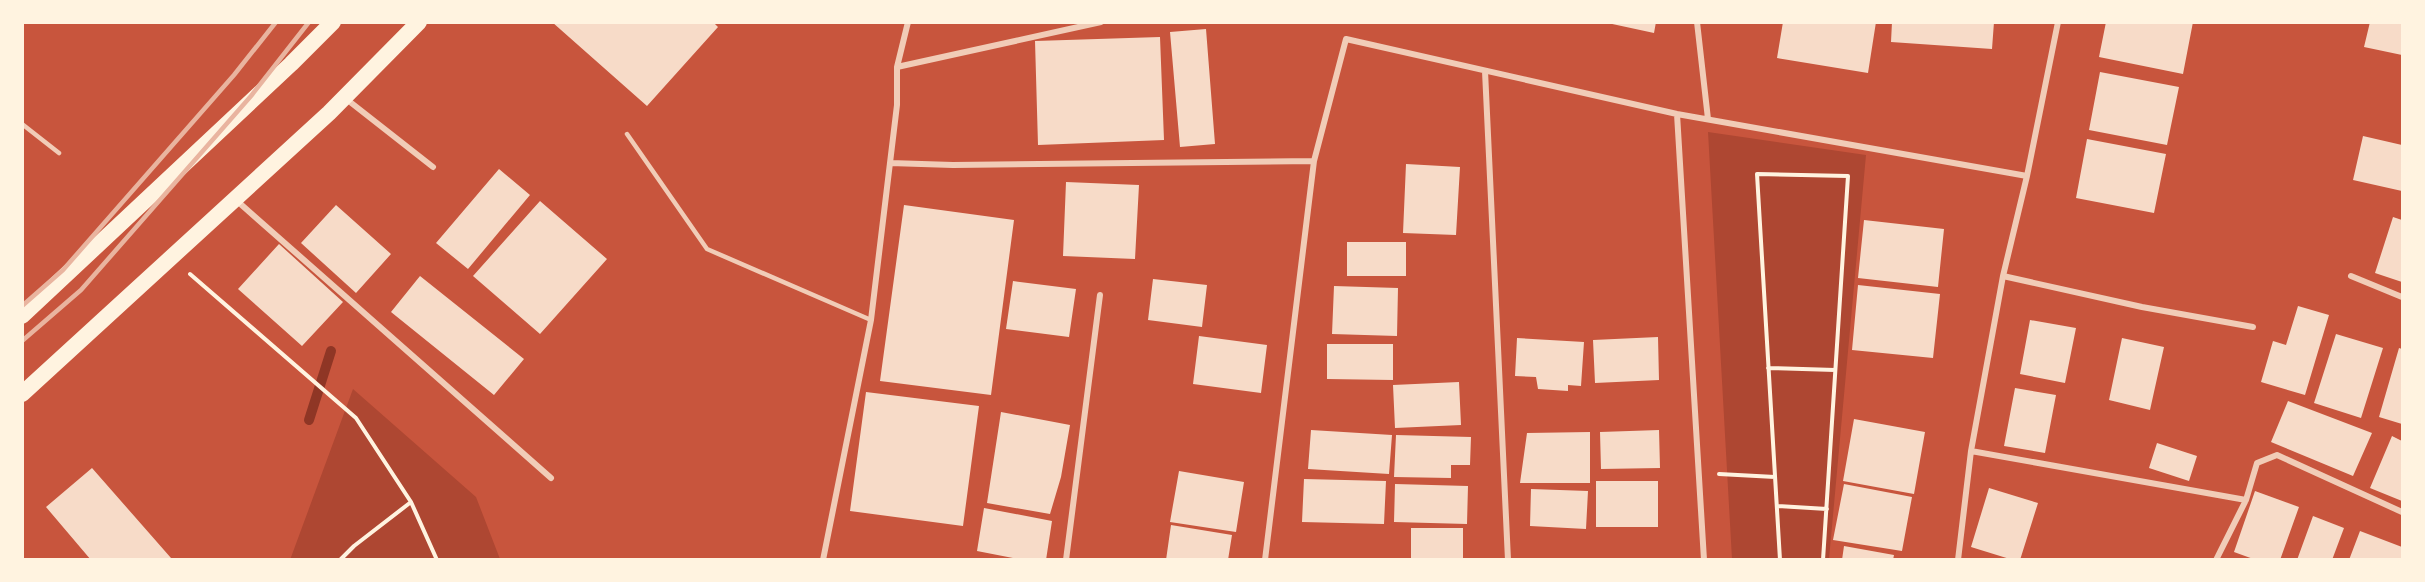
<svg xmlns="http://www.w3.org/2000/svg" width="2425" height="582" font-family="'Varela Round',sans-serif">
<style>
.green{fill:#ae4732}
.lines{fill:none;stroke-linecap:round;stroke-linejoin:round}
.stream{stroke:#8f3625;stroke-width:10}
.building{fill:#f7dbc8}
.path{stroke:#fff3e0;stroke-width:4}
.service{stroke:#f1ccb7;stroke-width:4.5}
.minor{stroke:#f1ccb7;stroke-width:6}
.trunk{stroke:#fff3e0;stroke-width:16}
.rail{stroke:#e9b49f;stroke-width:4.5}
</style>
<rect width="100%" height="100%" fill="#c8553d"/>
<!-- green -->
<path class="green" d="M1708,132L1866,155L1829,559H1732Z
M353,389L476,497L500,559L290,560Z"/>
<g class="lines">
<!-- stream -->
<path class="stream" d="M309,420L331,351"/>
</g>
<!-- building -->
<path class="building" d="M552,22H713L718,27L647,106Z
M1603,22H1656L1654,33Z
M1783,22H1876L1868,73L1777,58Z
M1892,22H1994L1992,49L1891,42Z
M2106,22H2193L2183,74L2099,57Z
M2370,22H2402V55L2364,47Z
M1206,29L1215,144L1180,147L1170,32Z
M1160,37L1164,140L1038,145L1035,41Z
M2100,72L2179,87L2167,145L2089,130Z
M2363,136L2402,145V191L2353,180Z
M2087,139L2166,154L2154,213L2076,198Z
M1406,164L1460,167L1456,235L1403,233Z
M499,169L530,195L468,269L436,243Z
M1066,182L1139,185L1135,259L1063,256Z
M540,201L607,259L540,334L473,276Z
M336,205L391,254L356,293L301,243Z
M904,205L1014,220L991,395L880,381Z
M2393,217L2402,220V282L2375,273Z
M1864,220L1944,229L1938,287L1858,278Z
M1347,242H1406V276H1347Z
M279,244L343,302L302,346L238,289Z
M420,276L524,359L494,395L391,312Z
M1153,279L1207,285L1202,327L1148,320Z
M1013,281L1076,289L1069,337L1006,329Z
M1858,285L1940,294L1933,358L1852,350Z
M1334,286L1398,288L1397,336L1332,334Z
M2298,306L2329,315L2305,395L2261,382L2273,341L2286,345Z
M2030,320L2076,328L2065,383L2020,374Z
M2336,334L2383,348L2361,418L2314,403Z
M1199,336L1267,345L1261,393L1193,384Z
M1658,337L1659,380L1595,383L1593,340Z
M1517,338L1584,342L1581,386L1568,385V391L1538,389L1536,377L1515,376Z
M2122,338L2164,347L2150,410L2109,400Z
M1327,344H1393V380L1327,379Z
M2399,348L2402,349V424L2379,417Z
M1459,382L1461,425L1395,428L1393,385Z
M2015,388L2056,395L2045,453L2004,446Z
M866,392L979,406L963,526L850,511Z
M2288,401L2372,433L2353,476L2271,442Z
M1001,412L1070,425L1061,477L1050,514L987,503Z
M1854,419L1925,432L1914,494L1843,481Z
M1311,430L1392,435L1389,474L1308,469Z
M1659,430L1660,468L1601,469L1600,432Z
M1590,432V483H1520L1527,433Z
M1396,435L1471,437L1470,465H1451V478L1394,477Z
M2392,436L2402,441V501L2370,488Z
M2157,443L2197,456L2189,481L2149,468Z
M92,468L171,558L91,560L46,507Z
M1179,471L1244,482L1236,532L1170,522Z
M1304,479L1386,481L1384,524L1302,522Z
M1596,481H1658V527H1596Z
M1395,484L1468,486L1467,524L1394,522Z
M1844,484L1912,497L1902,551L1833,540Z
M1989,488L2038,503L2020,560H2013L1971,547Z
M1531,489L1588,491L1586,529L1530,526Z
M2255,491L2299,507L2280,560H2256L2234,552Z
M984,508L1052,521L1046,560H1023L977,551Z
M2313,516L2344,528L2332,560H2297Z
M1171,525L1232,535L1228,560H1166Z
M1411,528H1463V560H1411Z
M2360,531L2402,547V560H2349Z
M1844,546L1894,555L1893,560H1842Z"/>
<g class="lines">
<!-- path -->
<path class="path" d="M190,274L356,418L411,502L437,560
M1768,368L1835,370
M1719,474L1775,477
M1777,506L1827,509
M340,560L354,546L411,502
M1780,560L1757,174L1848,176L1823,560"/>
<!-- service -->
<path class="service" d="M22,124L59,153
M627,134L707,249L871,320"/>
<!-- minor -->
<path class="minor" d="M1697,22L1708,119
M897,67L1101,22
M1485,71L1508,560
M345,98L433,167
M1677,114L1704,560
M890,163L953,165L1314,161L1346,39L1677,114L2027,176
M236,200L551,478
M2003,276L2142,307L2253,327
M2351,276L2402,297
M1971,451L2246,500
M823,560L871,320L897,105V67L908,22
M1066,560L1100,295
M1265,560L1314,161
M1958,560L1971,451L2003,276L2027,176L2058,22
M2216,560L2246,500L2257,463L2277,455L2402,512"/>
<!-- trunk -->
<path class="trunk" d="M22,316L291,64L333,22
M22,394L329,113L419,22"/>
<!-- rail -->
<path class="rail" d="M22,306L63,270L234,75L276,22
M22,341L81,290L251,96L309,22"/>
</g>
<!-- border -->
<rect width="2425" height="582" fill="none" stroke="#fff3e0" stroke-width="48"/>
</svg>
